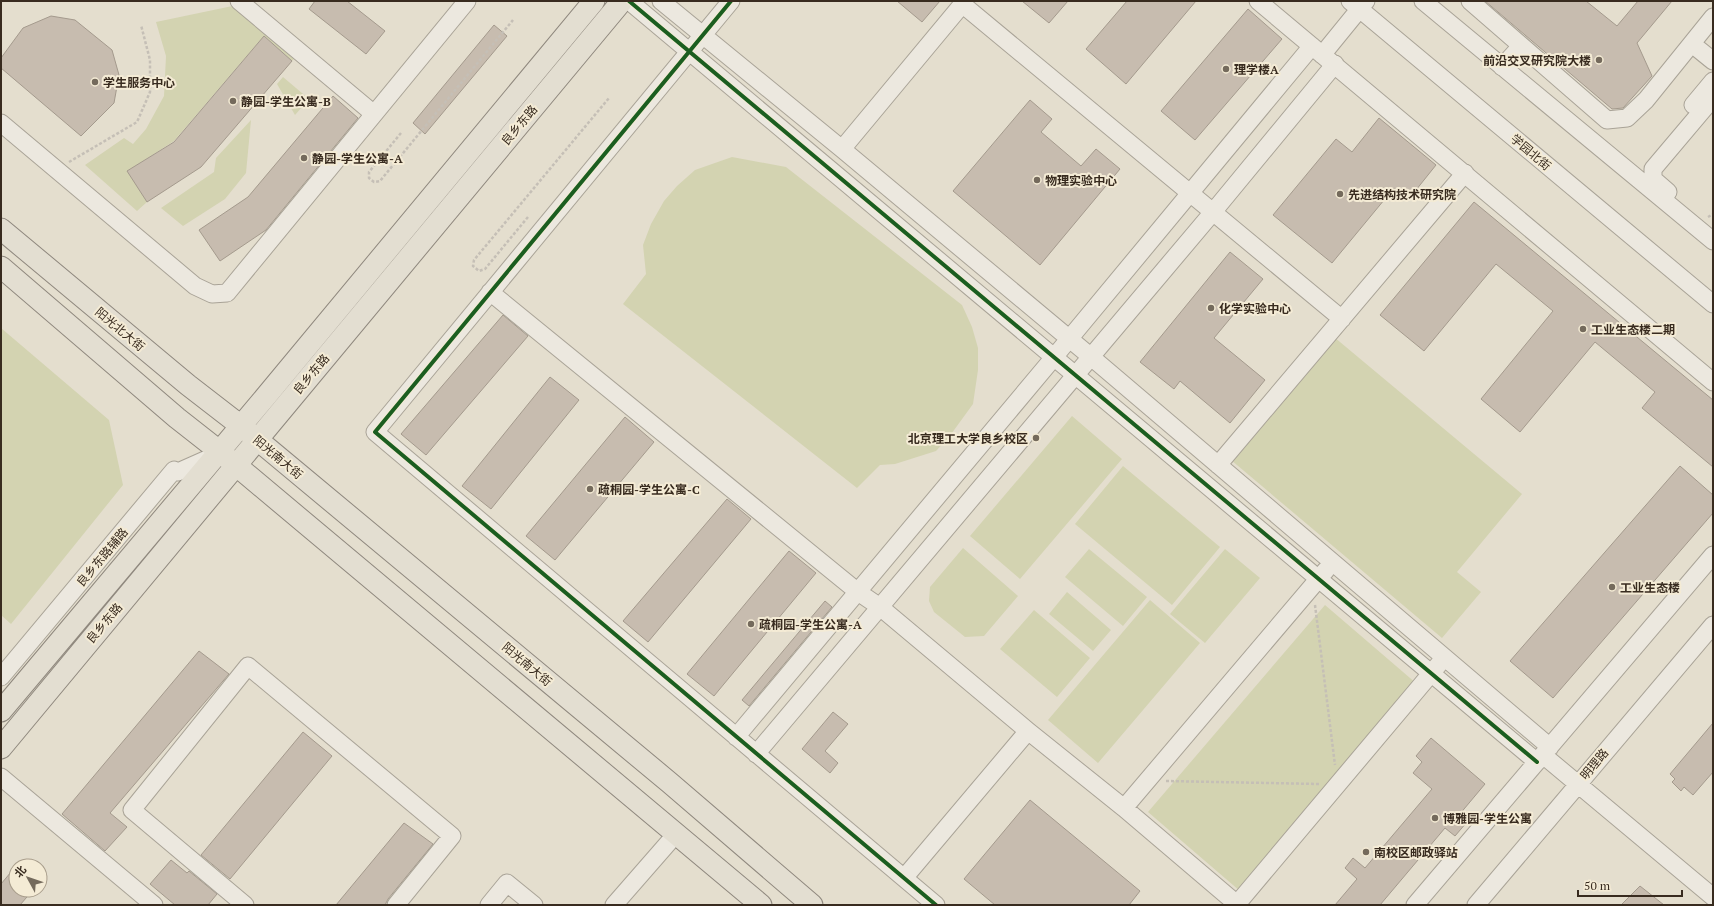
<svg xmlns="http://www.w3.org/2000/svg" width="1714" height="906" font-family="'PT Serif','Noto Sans SC',serif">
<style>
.green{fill:#d3d3b1}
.building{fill:#c7bcaf;stroke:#a49a8d}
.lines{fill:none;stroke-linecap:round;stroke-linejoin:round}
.minor-casing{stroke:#a9a397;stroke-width:19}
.major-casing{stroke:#8f887e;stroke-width:23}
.path{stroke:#c5bfb6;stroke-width:2.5;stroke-dasharray:3 2;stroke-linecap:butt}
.minor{stroke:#ece8df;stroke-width:17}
.major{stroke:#e3ded1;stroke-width:21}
.cycleway-casing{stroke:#f4ebd5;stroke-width:6}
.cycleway{stroke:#1b5e20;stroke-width:4}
.poi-dot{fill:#746a5c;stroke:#f4ebd5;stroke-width:1.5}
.labels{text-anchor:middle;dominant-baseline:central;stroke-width:4;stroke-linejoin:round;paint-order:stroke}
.poi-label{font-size:12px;font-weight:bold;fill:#382b1f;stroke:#f4ebd5;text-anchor:start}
.street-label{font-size:12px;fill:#382b1f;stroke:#f4ebd5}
</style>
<rect width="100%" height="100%" fill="#e4dece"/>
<!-- green -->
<path class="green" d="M242,4L300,52L292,61L264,36L174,141L128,171L147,202L137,211L85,165L124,138L133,144L146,129L164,96L166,56L156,22Z
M283,77L309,99L295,115L277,84Z
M251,120L246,173L225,199L183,226L161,208L214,172L216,158Z
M732,157L786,167L962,305L972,327L978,348V370L973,404L949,437L936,451L895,464L880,465L857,488L623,304L646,274L643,245L651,224L664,201L677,186L695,170Z
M1,328L109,420L123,485L11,624L1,615Z
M1334,337L1522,494L1457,572L1481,592L1442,638L1231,460Z
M1072,416L1122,459L1020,579L970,536Z
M1123,466L1220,547L1172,605L1075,524Z
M963,548L1018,596L984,636L965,637L934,612L929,601L930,587Z
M1089,549L1147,597L1123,626L1065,577Z
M1225,549L1260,578L1205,643L1170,614Z
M1067,592L1111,630L1093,651L1049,614Z
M1150,600L1200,643L1098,763L1048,720Z
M1325,605L1417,684L1240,891L1148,812Z
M1034,610L1090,658L1057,697L1000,649Z"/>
<!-- building -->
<path class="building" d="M315,1H347L385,31L366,54L309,9Z
M897,1H940L922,22Z
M1022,1H1068L1049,23Z
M1127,1H1196L1126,84L1086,49Z
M1485,1H1586L1617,26L1638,1H1672L1637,43L1652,76L1623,108L1612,109Z
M1248,9L1282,39L1195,140L1161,111Z
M51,16L75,20L112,50L119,75L114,103L81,136L1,68V58L23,28Z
M494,25L507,36L425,134L413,123Z
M264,36L292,61L201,167L147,202L127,171L174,142Z
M333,96L358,118L266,230L220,261L199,230L248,197Z
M1030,100L1052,119L1041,132L1081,166L1096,149L1120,169L1040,265L953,191Z
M1379,118L1436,165L1408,200L1394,188L1332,263L1273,215L1336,139L1352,152Z
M1474,202L1713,400V467L1642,408L1655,392L1595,342L1520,432L1481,399L1553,311L1496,264L1424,351L1380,315Z
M1230,252L1263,279L1214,338L1265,380L1230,423L1180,381L1174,389L1140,362Z
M503,315L528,336L426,455L401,434Z
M550,377L579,400L491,509L462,486Z
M625,417L654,442L555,560L526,536Z
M1680,466L1713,495V513L1553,698L1510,661Z
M727,499L751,519L648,642L623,621Z
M789,551L816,573L714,696L687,674Z
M825,601L832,607L749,706L742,700Z
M199,651L229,674L110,813L127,827L105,851L62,814Z
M833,712L848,724L825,751L838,763L830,773L802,749Z
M1713,723V772L1693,795L1684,787L1681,791L1672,782L1675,779L1670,774Z
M303,732L332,756L230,879L201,855Z
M1431,738L1485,784L1459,815L1467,822L1455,836L1445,828L1380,905H1335L1357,879L1345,868L1353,858L1365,868L1432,789L1413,773L1422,762L1416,756Z
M1030,800L1140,891L1129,905H995L964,879Z
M404,823L433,844L388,899L385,905H336Z
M171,860L187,873L189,871L217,894L208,905H175L150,884Z
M16,866V890H33L20,905H1V884Z
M1640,886L1664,905H1621Z"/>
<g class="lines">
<!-- minor casing -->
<g class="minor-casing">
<path id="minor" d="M239,1L374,114
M629,1L1537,762
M661,1L842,149L1090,356L1550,747
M731,1L375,432L936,905
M1258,1L1713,382
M1350,1L1713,304
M1423,1L1713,241
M1470,1L1607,120L1627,118L1646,100L1713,17
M962,4L1342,319
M1692,44L1713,61
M1322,55L1366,1
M1502,67L1521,46
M1693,105L1713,81
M1,123L195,286L212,294L227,293L467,1
M842,149L965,1
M1668,192L1653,179V169L1713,98
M490,292L858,592L880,607L1028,731L1124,808L1238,905
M1218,465L1465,173
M1,677L174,470L178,472L214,456
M736,737L1055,356L1312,46
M756,754L1213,212L1335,64
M1543,755L1713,897
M1,777L154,905
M1124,808L1326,570
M904,878L1028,731
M1237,904L1439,664
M245,905L132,810L248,666L452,836L396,905
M489,905L507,883L534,905
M614,905L676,834
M1415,905L1713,555
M1476,905L1713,625"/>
</g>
<!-- major casing -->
<g class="major-casing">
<path id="major" d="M1,229L188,385L241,426L670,783L812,905
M1,267L177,418L219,451L761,905
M1,711L267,395L594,1
M1,748L622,1"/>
</g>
<!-- path -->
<path class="path" d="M401,133L369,172V178L374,182L380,181L513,20
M69,162L137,122L150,92V60L141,25
M528,217L485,269L479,271L473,266L474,260L609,98
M1708,217L1713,214
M1315,605L1335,765
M1166,781L1319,784"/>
<!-- minor -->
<use href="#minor" class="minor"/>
<!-- major -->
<use href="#major" class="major"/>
<!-- cycleway casing -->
<g class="cycleway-casing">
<path id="cycleway" d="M629,1L1537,762
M731,1L375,432L936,905"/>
</g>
<!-- cycleway -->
<use href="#cycleway" class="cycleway"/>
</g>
<!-- markers -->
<g class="poi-dot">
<circle cx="1599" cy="60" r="4"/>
<circle cx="1226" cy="69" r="4"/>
<circle cx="95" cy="82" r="4"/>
<circle cx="233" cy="101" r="4"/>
<circle cx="304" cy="158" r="4"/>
<circle cx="1037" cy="180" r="4"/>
<circle cx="1340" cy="194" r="4"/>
<circle cx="1211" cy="308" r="4"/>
<circle cx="1583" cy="329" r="4"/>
<circle cx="1036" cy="438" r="4"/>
<circle cx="590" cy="489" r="4"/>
<circle cx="1612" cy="587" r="4"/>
<circle cx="751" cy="624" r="4"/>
<circle cx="1435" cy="818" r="4"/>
<circle cx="1366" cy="852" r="4"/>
</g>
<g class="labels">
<!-- poi labels -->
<g class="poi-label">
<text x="1591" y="60" text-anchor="end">前沿交叉研究院大楼</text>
<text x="1234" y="69">理学楼A</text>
<text x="103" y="82">学生服务中心</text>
<text x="241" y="101">静园-学生公寓-B</text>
<text x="312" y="158">静园-学生公寓-A</text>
<text x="1045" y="180">物理实验中心</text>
<text x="1348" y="194">先进结构技术研究院</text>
<text x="1219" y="308">化学实验中心</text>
<text x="1591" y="329">工业生态楼二期</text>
<text x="1028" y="438" text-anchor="end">北京理工大学良乡校区</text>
<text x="598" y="489">疏桐园-学生公寓-C</text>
<text x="1620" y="587">工业生态楼</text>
<text x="759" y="624">疏桐园-学生公寓-A</text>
<text x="1443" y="818">博雅园-学生公寓</text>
<text x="1374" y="852">南校区邮政驿站</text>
</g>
<!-- street labels -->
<g class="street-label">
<text transform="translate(519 125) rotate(-50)">良乡东路</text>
<text transform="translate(1531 152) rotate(40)">学园北街</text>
<text transform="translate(120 329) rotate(40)">阳光北大街</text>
<text transform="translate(311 374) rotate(-50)">良乡东路</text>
<text transform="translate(278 457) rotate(40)">阳光南大街</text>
<text transform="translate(102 557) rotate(-50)">良乡东路辅路</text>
<text transform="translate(104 623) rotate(-50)">良乡东路</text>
<text transform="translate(527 664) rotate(40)">阳光南大街</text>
<text transform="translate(1594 764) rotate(-50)">明理路</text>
</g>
</g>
<!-- border -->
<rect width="1714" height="906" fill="none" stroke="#382b1f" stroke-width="4"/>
<!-- north arrow -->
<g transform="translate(28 878) rotate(310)"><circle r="19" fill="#f4ebd5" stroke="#a99e8c"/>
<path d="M0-3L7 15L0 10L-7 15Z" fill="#746a5c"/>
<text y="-6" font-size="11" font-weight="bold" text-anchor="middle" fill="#382b1f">北</text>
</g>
<!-- scale -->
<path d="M1578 890v6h104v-6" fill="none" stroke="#382b1f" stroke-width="2"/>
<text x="1584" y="890" font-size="12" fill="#382b1f" stroke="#f4ebd5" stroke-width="3" paint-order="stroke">50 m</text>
</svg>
